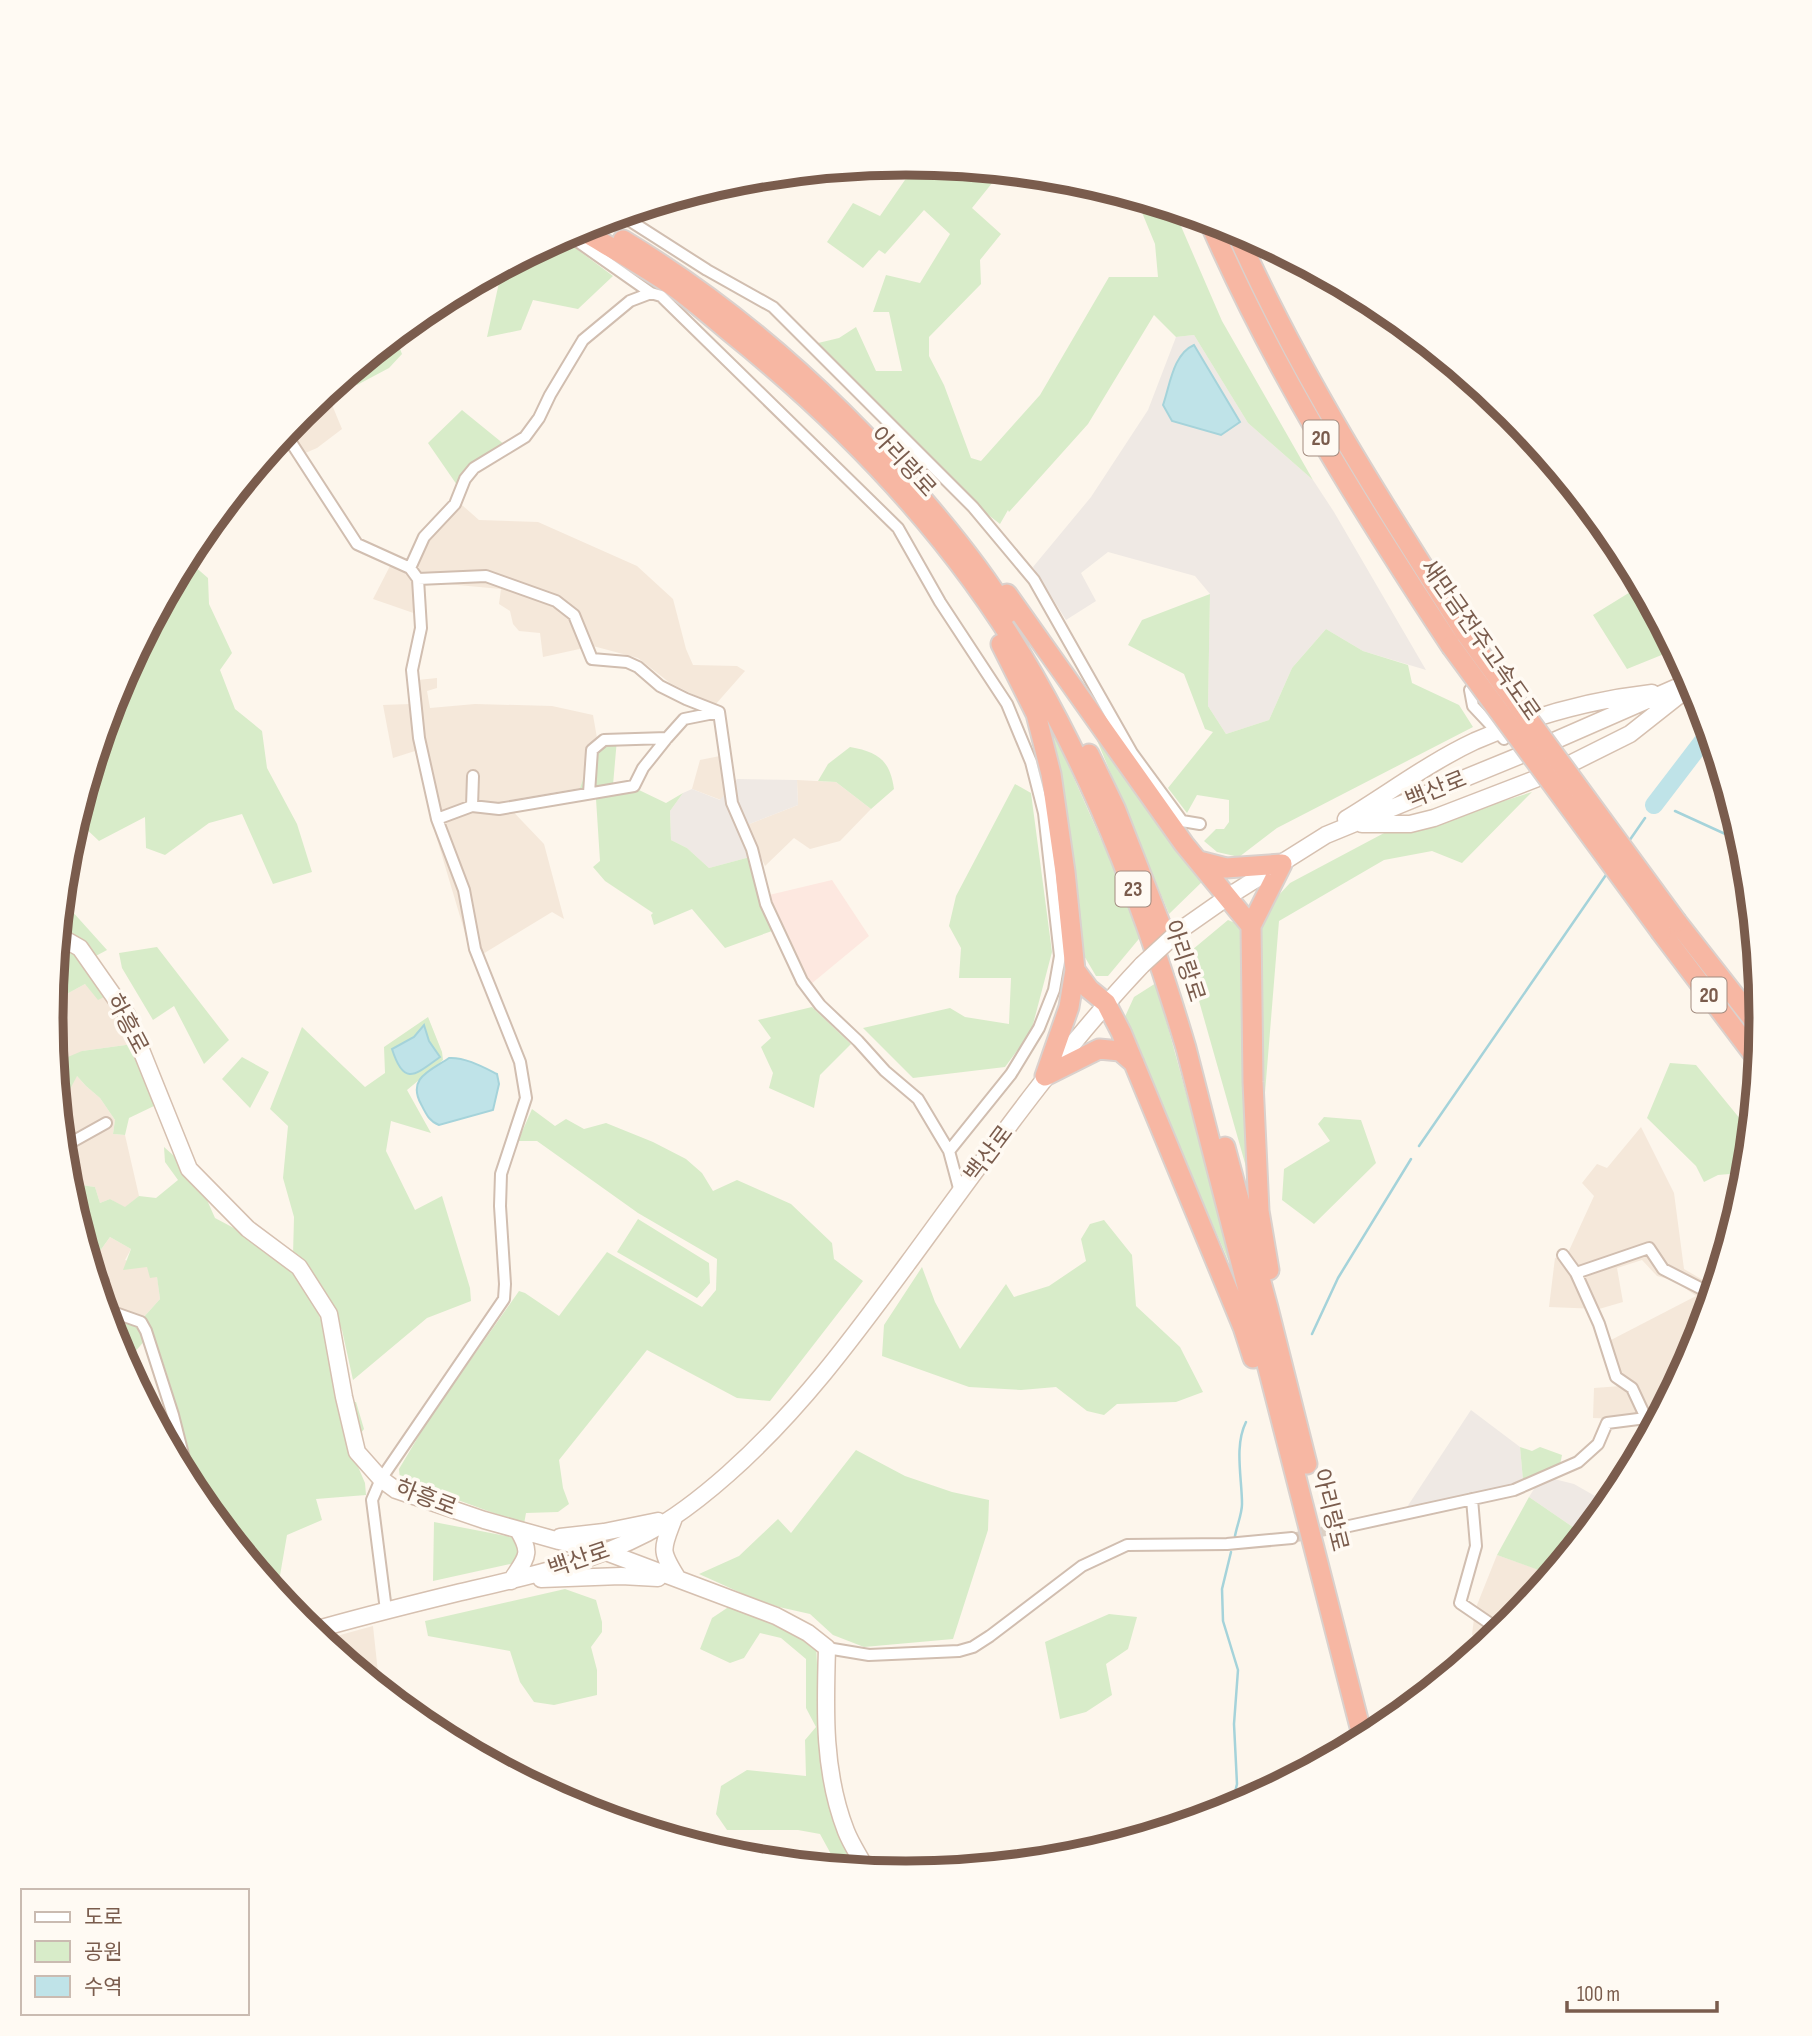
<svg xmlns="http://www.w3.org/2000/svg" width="1812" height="2036" font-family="'Sofia Sans Condensed','Noto Sans KR',sans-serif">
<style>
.residential{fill:#f5e8da}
.commercial{fill:#fde8e0}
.industrial{fill:#efe9e4}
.green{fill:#d8ecc9}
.water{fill:#bfe3e8;stroke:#a5d3da;stroke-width:2}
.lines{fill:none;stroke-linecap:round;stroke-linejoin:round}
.stream{stroke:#a5d3da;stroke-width:2.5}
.river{stroke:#bfe3e8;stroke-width:18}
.street-tunnel{stroke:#dcd0c4;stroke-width:10;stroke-dasharray:10 5;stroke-linecap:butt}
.street-casing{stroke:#d1beb0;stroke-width:14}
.secondary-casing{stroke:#d6c0b0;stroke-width:19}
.highway-casing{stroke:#dad1cd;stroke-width:23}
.street{stroke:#fff;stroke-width:10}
.secondary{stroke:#fff;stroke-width:16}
.highway{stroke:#f7b7a3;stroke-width:19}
.secondary-bridge-casing{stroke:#d6c0b0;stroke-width:19;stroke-linecap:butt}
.highway-bridge-casing{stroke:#dad1cd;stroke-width:23;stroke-linecap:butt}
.secondary-bridge{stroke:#fff;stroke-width:16}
.highway-bridge{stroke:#f7b7a3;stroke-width:19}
.labels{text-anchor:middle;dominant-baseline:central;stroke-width:7;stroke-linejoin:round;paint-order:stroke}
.shield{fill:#fffaf3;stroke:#a28b7f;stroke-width:2}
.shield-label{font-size:21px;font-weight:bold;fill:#7a5c4d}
.street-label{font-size:23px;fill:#7a5c4d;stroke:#fffaf3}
.rim{fill:none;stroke:#7a5c4d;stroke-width:9}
</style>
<rect width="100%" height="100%" fill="#fdf6ec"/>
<!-- residential -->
<path class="residential" d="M320,398L330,400L342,429L317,448L303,454L287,431L302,413Z
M454,498L479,520L538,522L637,566L673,599L686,649L693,665L737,666L745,671L715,705L670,683L638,658L593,646L543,657L540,633L519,631L513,624L510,611L499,604L501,589L425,582V617L373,599L390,566L408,561Z
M437,678V688L427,691L430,708L475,704L552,706L593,715L597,738L580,788L503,801L544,844L564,919L552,912L473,960L434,829L415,751L393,758L383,705L411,704L418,680Z
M720,756L726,792L721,800L692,789L700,760Z
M797,780L836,782L871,809L840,841L810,849L794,838L765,866L747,825L798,805Z
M85,984L108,995L133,1044L82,1051L58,1095L51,1018L52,1002Z
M76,1075L86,1086L100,1098L115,1120L113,1134L125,1135L139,1196L125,1208L110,1199L100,1203L95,1187L67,1183L60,1108Z
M1641,1127L1674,1193L1684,1269L1708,1283L1712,1291L1696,1346L1659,1415L1650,1420L1593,1418L1594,1388L1621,1386L1609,1341L1696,1296L1675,1281L1657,1276L1642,1260L1617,1268L1623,1302L1599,1309L1549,1307L1555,1258L1567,1255L1594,1196L1582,1183L1597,1164L1607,1168Z
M110,1237L131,1249L125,1260L147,1267L157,1276L160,1299L143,1318L139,1328L106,1313L92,1266L104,1265L97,1255Z
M1497,1555L1548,1573L1547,1579L1510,1623L1486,1643L1472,1635L1475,1610Z
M373,1626L379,1682L374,1683L322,1640Z"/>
<!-- commercial -->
<path class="commercial" d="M832,880L869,936L811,984L769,895Z"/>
<!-- industrial -->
<path class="industrial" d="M1194,335L1248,423L1313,480L1334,512L1426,670L1363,651L1326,629L1292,668L1269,720L1226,734L1208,706L1210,594L1195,576L1108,552L1081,573L1096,601L1066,620L1033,567L1091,497L1148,410L1176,337Z
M737,779L797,780L798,805L747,825L750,857L709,868L687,848L671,840L670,811L683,793L692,789L720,800Z
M1471,1410L1520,1447L1523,1480L1503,1487L1407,1507Z
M1554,1479L1574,1484L1609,1504L1583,1534L1529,1497L1539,1481Z"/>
<!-- green -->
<path class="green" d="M916,164L1001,172L972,208L1001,234L980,260L981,284L929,337V356L944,385L971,458L981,461L1040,395L1109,277H1158L1155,244L1136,198L1174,210L1222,321L1313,480L1248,423L1194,335L1176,337L1154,315L1088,424L1009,512L1008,510L1000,524L973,503L814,344L839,338L856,327L876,371H902L889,312H873L886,275L920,283L950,234L924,210L885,254L879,250L863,268L827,242L853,203L880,216Z
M554,241L574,247L613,276L578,309L533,300L521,330L487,337L502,269Z
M395,336L402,354L389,368L357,385L351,372Z
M462,410L505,445L474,461L457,485L428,443Z
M186,559L208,578L209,604L232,653L220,670L235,709L262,731L267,768L297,824L312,872L273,884L242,814L209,823L165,855L146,848L145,817L99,841L81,824L79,811L116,690Z
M1640,586L1674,650L1627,669L1593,615Z
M1210,594L1208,706L1226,734L1269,720L1292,668L1326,629L1363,651L1408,665L1412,683L1459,705L1473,727L1277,828L1239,857L1217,852L1204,841L1216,829H1224L1229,822V800L1197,795L1187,813L1168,788L1213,732L1205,729L1184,674L1128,645L1142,620Z
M1046,715L1143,934L1108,976H1096L1083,954Z
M1089,721L1206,878L1169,914Z
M597,738L617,739L613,785L625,794L639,790L666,803L683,793L670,811L671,840L687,848L709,868L750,857L772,931L725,948L692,909L654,925L651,915L653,913L605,881L593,867L600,861L596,799L580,788Z
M850,747C878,752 890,760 894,789L871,809L836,782L818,781L828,764Z
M1015,784L1031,793L1052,952L1031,1032L1005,1067L913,1078L863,1028L950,1008L965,1017L1009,1024L1011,978H959L961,948L949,926L956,896Z
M1532,792L1462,863L1432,851L1384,860L1279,921L1264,1105L1258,931L1276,898L1290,883L1386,832L1478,809Z
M62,900L107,950L92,958L59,930Z
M1228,920L1240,925L1252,1188L1186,955Z
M58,942L80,953L108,995L98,1000L85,984L52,1002Z
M157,947L229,1040L204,1064L174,1006L153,1020L122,968L119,953Z
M1156,983L1237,1280L1123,1021L1134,997Z
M812,1007L851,1044L820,1075L814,1108L769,1088L773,1073L761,1047L771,1038L758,1020Z
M428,1017L442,1052L443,1060L407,1090L431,1133L391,1121L386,1151L415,1210L442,1196L470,1288L471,1301L427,1318L353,1380L342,1330L307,1269L293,1256L294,1217L283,1178L288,1126L270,1109L302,1027L365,1087L385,1073L384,1047Z
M133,1044L154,1106L129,1118L125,1135L113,1134L115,1120L100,1098L86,1086L77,1076L60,1108L56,1062L82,1051Z
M242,1057L269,1072L250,1108L222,1079Z
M1670,1063L1696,1065L1750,1131L1746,1167L1741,1173L1718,1175L1704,1182L1696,1166L1647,1118Z
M532,1109L555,1126L566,1119L584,1129L606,1123L653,1142L686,1159L702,1173L713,1191L737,1180L791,1204L832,1243L834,1259L863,1281L770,1401L737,1398L647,1350L559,1460L563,1488L569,1504L558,1512L526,1513L524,1524L400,1479L399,1469L427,1422L519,1291L525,1293L559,1316L607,1252L702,1307L716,1290L717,1259L638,1213L537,1141H518Z
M1324,1117L1361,1120L1376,1163L1314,1224L1282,1200L1284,1169L1330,1141L1318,1124Z
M164,1147L173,1155L203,1191L215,1218L247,1235L303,1280L321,1320L337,1401L356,1402L364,1429L350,1448L365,1483L366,1495L316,1499L322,1520L287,1535L278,1587L271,1586L231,1537L234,1520L215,1518L202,1501L198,1481L195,1478C181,1430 168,1359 143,1318L160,1299L157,1277L150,1278L147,1267L123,1270L131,1249L110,1237L97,1255L104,1265L93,1267L67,1183L95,1187L100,1203L110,1199L125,1207L139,1196L156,1198L178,1180L165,1162Z
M638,1219L709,1263L710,1283L697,1298L617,1252Z
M1104,1220L1132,1255L1136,1306L1180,1347L1203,1392L1176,1402L1117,1404L1104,1415L1087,1411L1056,1387L1021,1390L969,1387L882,1356L884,1325L922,1267L935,1302L960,1349L1006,1284L1014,1297L1049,1286L1086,1261L1081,1239L1090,1224Z
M106,1313L139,1328L146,1339L128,1360L132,1376L116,1345Z
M1520,1447L1532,1451L1540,1447L1562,1455L1560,1465L1523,1480Z
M856,1450L905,1476L952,1492L989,1500L988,1530L953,1639L864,1647L833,1635L810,1614L779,1607L750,1597L699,1574L739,1556L778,1519L791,1533Z
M1529,1497L1583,1534L1547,1579V1573L1497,1555Z
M434,1522L516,1538L521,1547L515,1563L433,1581Z
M565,1589L596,1600L602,1622V1632L591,1647L597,1670V1695L554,1705L534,1702L520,1682L510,1651L428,1636L425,1621Z
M730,1606L775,1621L816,1643L822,1773L838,1829L856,1868L838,1867L820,1834L798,1830H727L716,1814L721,1786L747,1770L806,1776L805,1740L816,1727L806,1708V1659L781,1638L760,1633L744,1658L730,1663L700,1649L712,1618Z
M1109,1614L1137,1617L1128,1649L1106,1664L1112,1695L1086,1712L1060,1719L1045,1642Z"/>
<!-- water -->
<path class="water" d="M1194,345L1240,422L1221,435L1172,421L1163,405C1170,385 1173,354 1194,345Z
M424,1025L429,1041L440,1057C415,1075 404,1087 392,1049L414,1037Z
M449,1058C465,1057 483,1067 497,1074L499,1084L493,1110L439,1125C429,1121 426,1114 421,1104C407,1078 430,1071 449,1058Z"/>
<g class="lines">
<!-- stream -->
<path class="stream" d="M1656,802L1661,805
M1675,811L1734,838H1741
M1627,844L1645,818
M1419,1146L1608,872
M1312,1334L1338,1278L1411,1159
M1235,1536C1237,1525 1242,1514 1242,1504C1242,1478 1234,1446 1246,1422
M1231,1552L1222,1589L1223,1621L1238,1670L1234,1724L1237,1784L1231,1809"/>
<!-- river -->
<path class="river" d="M1654,805L1709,733"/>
<!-- street-tunnel -->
<path class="street-tunnel" d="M1292,1538L1340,1528"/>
<!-- street casing -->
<g class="street-casing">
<path id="street" d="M621,215L707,270L773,307L973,507L1034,580L1132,753L1182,821L1200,824
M564,236L577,241L651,293L661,296L898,528L940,602L1007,704L1031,762L1044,813L1060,956L1054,990L1039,1028L1011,1074L949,1151
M314,403H315
M285,433L357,544L410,568L418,579L421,628L412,670L419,738L437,819L464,890L475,949L520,1062L526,1098L501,1174L500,1206L505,1284L504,1299L381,1479L372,1500L386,1610
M410,568L424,537L455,504L465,479L474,468L525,437L539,418L550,395L583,340L630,301L651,293
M418,579L486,576L556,601L574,615L592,659L627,662L638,667L660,686L686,699L719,712L732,803L752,849L766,904L802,981L820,1005L858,1041L885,1071L918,1099L949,1151L960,1192
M1470,690L1473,706L1504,739
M589,793L592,750L604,740L667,738L684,719L719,712
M472,806L473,776
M437,819L472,806L499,809L634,786L643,768L667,738
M63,1147L106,1123
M1563,1255L1576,1273L1599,1324L1616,1377L1632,1388L1646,1418
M94,1273H97L103,1281V1304
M1576,1273L1649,1248L1663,1269L1704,1290L1710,1300
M104,1306L107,1310L141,1322L146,1331L173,1415L191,1486
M1472,1499L1476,1546L1460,1603L1501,1631
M1340,1528L1514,1490L1578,1462L1598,1444L1607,1423L1646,1418L1664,1405
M827,1648L869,1655L959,1651L973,1647L990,1636L1082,1566L1127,1545L1227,1544L1292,1538"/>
</g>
<!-- secondary casing -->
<g class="secondary-casing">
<path id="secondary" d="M1346,819C1389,793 1430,762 1475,741C1532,716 1590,700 1652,693
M1362,824H1410L1434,818L1556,771L1630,734L1687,689
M1179,931L1229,896L1326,835L1531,751L1691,681
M59,936L80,948L127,1015L189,1169L248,1229L299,1267L329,1314L344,1397L357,1452L381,1479L396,1490L484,1520L559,1541L606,1552L776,1616L808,1633L827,1648C825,1711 823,1772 846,1831C851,1844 860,1857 866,1869
M674,1518C662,1550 659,1549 678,1579
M560,1537L604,1532L658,1521
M541,1579L621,1576L658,1578
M511,1581C526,1557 533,1555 518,1530
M311,1631C359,1617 408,1605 457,1593C521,1578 588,1564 647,1533C677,1517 702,1497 728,1474C799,1411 852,1339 908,1263C983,1161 1055,1057 1142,965"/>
</g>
<!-- highway casing -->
<g class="highway-casing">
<path id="highway" d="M1209,221C1274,371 1361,509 1451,646
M578,228C611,248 646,267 677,289C696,303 713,318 731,333C849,428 958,543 1034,676C1101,793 1148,920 1186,1048L1363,1739
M1235,229C1298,372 1382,503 1466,634
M623,240C737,309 839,400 925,502C955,537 984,573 1008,613
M1007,594L1184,844L1251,926L1253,1082L1259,1211L1269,1270
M1001,644L1036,714L1051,774L1065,872L1075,970L1089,989L1106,1003L1121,1032L1243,1327L1253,1358
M1089,754L1115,808L1165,936
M1199,861L1226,868L1282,864L1251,926
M1677,922L1760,1028
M1661,932L1757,1059
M1045,1076L1069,1007L1075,970
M1045,1076L1099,1049L1120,1051L1134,1063
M1225,1147L1268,1308L1307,1464"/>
</g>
<!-- street -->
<use href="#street" class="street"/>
<!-- secondary -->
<use href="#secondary" class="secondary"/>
<!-- highway -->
<use href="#highway" class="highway"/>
<!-- secondary-bridge casing -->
<g class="secondary-bridge-casing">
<path id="secondary-bridge" d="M1142,965L1179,931"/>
</g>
<!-- highway-bridge casing -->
<g class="highway-bridge-casing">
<path id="highway-bridge" d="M1466,634L1677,922
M1451,646L1661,932"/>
</g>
<!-- secondary-bridge -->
<use href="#secondary-bridge" class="secondary-bridge"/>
<!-- highway-bridge -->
<use href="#highway-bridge" class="highway-bridge"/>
</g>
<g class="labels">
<!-- shield labels -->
<g class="shield">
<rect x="1303.5" y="420.5" width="35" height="35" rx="5"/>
<rect x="1115.5" y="871.5" width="35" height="35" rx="5"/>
<rect x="1691.5" y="977.5" width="35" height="35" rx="5"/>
</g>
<g class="shield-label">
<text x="1321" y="438">20</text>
<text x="1133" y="889">23</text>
<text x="1709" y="995">20</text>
</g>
<!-- street labels -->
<g class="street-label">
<text transform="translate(903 462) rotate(48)">아리랑로</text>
<text transform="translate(1480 640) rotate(55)">새만금전주고속도로</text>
<text transform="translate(1436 790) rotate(-22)">백산로</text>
<text transform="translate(1184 961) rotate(72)">아리랑로</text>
<text transform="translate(127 1024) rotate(62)">하흥로</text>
<text transform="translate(989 1154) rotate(-53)">백산로</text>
<text transform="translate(426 1498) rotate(21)">하흥로</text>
<text transform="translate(1330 1510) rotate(76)">아리랑로</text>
<text transform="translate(579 1560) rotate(-19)">백산로</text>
</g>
</g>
<!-- crop -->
<path d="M0 0H1812V2036H0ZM63 1018a843 843 0 1 1 1686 0a843 843 0 1 1-1686 0Z" fill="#fffaf3" fill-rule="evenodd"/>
<path class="rim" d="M63 1018a843 843 0 1 1 1686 0a843 843 0 1 1-1686 0Z"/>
<!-- legend -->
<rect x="21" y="1889" width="228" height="126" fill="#fffaf3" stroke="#cabbb1" stroke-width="2"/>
<rect x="35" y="1912" width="35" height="10" fill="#ffffff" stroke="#cabbb1" stroke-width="2"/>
<text x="84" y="1924" font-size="21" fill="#7a5c4d">도로</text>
<rect x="35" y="1941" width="35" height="21" fill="#d8ecc9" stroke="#cabbb1" stroke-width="2"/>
<text x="84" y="1959" font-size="21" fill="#7a5c4d">공원</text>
<rect x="35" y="1976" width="35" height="21" fill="#bfe3e8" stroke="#cabbb1" stroke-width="2"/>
<text x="84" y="1994" font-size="21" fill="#7a5c4d">수역</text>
<!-- scale -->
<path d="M1567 2001v10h150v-10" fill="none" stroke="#7a5c4d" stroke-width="3.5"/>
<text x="1577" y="2001" font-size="21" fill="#7a5c4d" stroke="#fffaf3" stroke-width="5" paint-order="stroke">100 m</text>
</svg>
